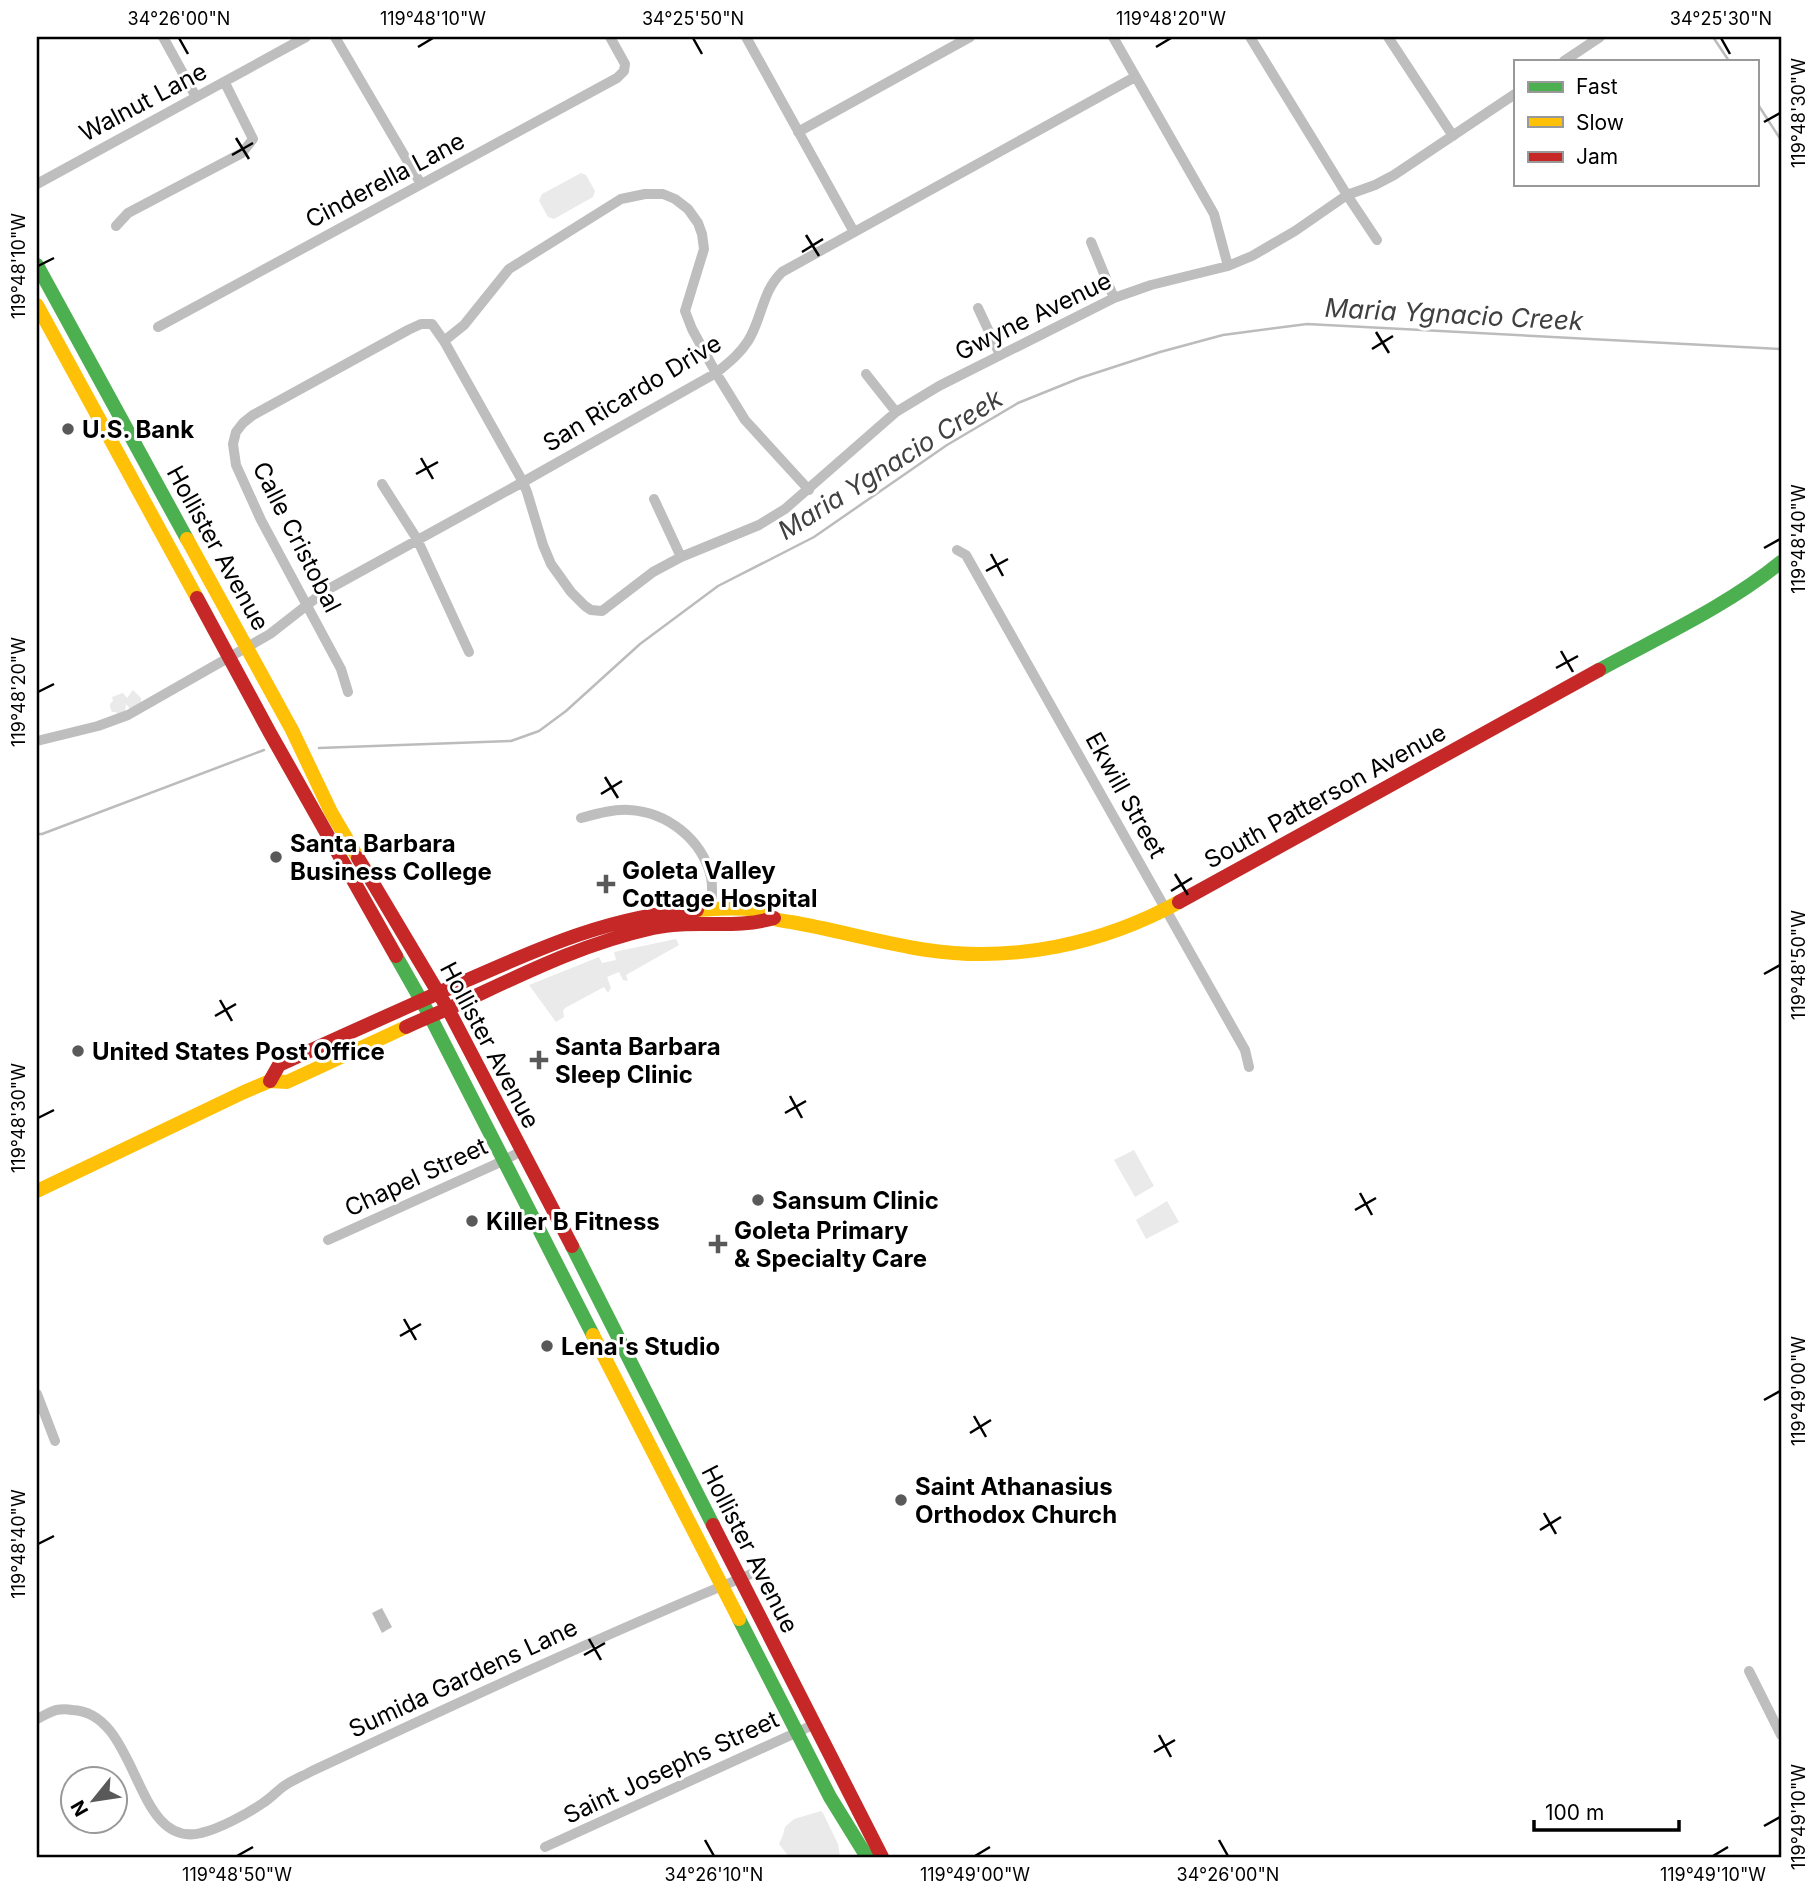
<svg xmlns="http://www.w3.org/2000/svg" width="1818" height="1894" font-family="Inter,sans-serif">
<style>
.green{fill:#eaeaea}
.water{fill:#bcbcbc}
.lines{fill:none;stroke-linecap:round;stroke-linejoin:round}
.stream{stroke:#bcbcbc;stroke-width:2.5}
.street{stroke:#bebebe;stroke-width:10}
.fast{stroke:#4caf50;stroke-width:14}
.slow{stroke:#ffc107;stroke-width:14}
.jam{stroke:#c62828;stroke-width:14}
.ticks{fill:none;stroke:#000;stroke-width:2.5}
.poi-dot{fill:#595959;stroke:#fff;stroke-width:2.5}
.labels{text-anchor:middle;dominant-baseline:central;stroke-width:6;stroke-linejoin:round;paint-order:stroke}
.street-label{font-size:24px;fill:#000;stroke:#fff}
.poi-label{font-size:24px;font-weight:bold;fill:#000;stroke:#fff;text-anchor:start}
.water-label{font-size:26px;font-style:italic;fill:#404040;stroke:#fff}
.neatline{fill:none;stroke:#000;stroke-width:2.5}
.ticks-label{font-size:18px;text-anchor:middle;fill:#000}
</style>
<rect width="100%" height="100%" fill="#fff"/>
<!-- green -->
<path class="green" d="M581,173L586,175L595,191L593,197L554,219L548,217L539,201L542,194Z
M133,690L141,698V705L130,709L126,704L125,713L117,714L116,712H112L110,707V704L113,701L112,697L123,693L127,698Z
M676,939L679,945L626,975L628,981L623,980L619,972L607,977L611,988L608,993L604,987L565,1008L563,1011L564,1017L556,1022L529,985L599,957L602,963L616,960L614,952Z
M1134,1150L1154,1186L1135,1197L1114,1160Z
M1167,1201L1179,1222L1146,1239L1136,1220Z
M821,1811L823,1813L838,1844L840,1857H789L779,1844L783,1835L785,1827L794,1819Z"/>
<!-- water -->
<path class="water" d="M382,1608L392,1627L382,1633L372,1613Z"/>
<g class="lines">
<!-- stream -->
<path class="stream" d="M1713,37L1729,61
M1757,103L1781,140
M319,748L511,741L539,731L566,711L640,644L718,586L814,537L947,445L1018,403L1080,378L1160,352L1223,335L1307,324L1781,349
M37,834H42L264,750"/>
<!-- street -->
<path class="street" d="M163,37L196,97
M335,37L421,184
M746,37L854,232
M1113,37L1214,214L1228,266
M1250,37L1347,195L1377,240
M1388,37L1453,136
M1564,61L1600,37
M798,132L970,37
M37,184L306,37
M116,226L128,213L242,153L253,139L225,83
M1091,242L1114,298
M978,308L1000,355
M158,327L617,78L624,71L625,64L610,37
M444,341L464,325L509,269L621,199L645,194H663L675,199L688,209L698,223L702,234L704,249L685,311L692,329L716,373L745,420L809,490
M866,374L896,412
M382,484L417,539L469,652
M654,499L681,557
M957,550L966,555L1245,1050L1249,1067
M348,692L341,669L261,520L236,465L233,444L236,432L243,423L253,415L408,330L421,324H432L444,341L523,482L527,492L543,545L551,564L571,592L585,606L591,610L602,611L653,572L681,557L759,525L785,509L896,412L939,386L1114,298L1151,285L1228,266L1252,256L1295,231L1347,195L1375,185L1394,175L1515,94
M37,741L98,726L128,715L270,634L325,591L523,482L716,373C728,363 739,355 748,341C762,319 762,291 782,272L1135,77
M581,818C596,814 613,809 629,810C667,812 702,839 711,877C713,887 712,899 711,909
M328,1240L494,1165L522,1151
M37,1394L55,1441
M1749,1671L1781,1735
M37,1719C43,1716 50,1712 56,1710C62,1709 67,1709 72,1710C140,1712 133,1850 201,1833C219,1829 247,1814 263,1803C271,1798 277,1791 284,1786C293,1780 303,1776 312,1771C457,1703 603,1635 751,1574
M545,1847L815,1724"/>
<!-- fast -->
<path class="fast" d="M37,265L187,539
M1599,670C1661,636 1727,606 1781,562
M396,956L430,1016L593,1335
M572,1246L713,1525
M739,1619L830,1797L867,1857"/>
<!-- slow -->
<path class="slow" d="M37,305L197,598
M187,539L292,730L331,812L358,858
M697,910C716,909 737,907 756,910C763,911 768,916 775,919C780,921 786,921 791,922C837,930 881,943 927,950C1013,963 1103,944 1179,902
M37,1191L244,1092L270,1081L287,1082L406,1027
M593,1335L739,1619"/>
<!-- jam -->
<path class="jam" d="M197,598L270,733L396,956
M358,858L448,1009L572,1246
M1179,902L1599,670
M406,1027C427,1017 449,1009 469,999C531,970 586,943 653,928C692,919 735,930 774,918
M270,1081L279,1065C337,1038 396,1012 454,986C533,951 610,915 697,910
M713,1525L882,1857"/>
</g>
<!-- ticks -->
<path class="ticks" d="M179,38L188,54M693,38L702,54M1721,38L1730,54M418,47L433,38M1156,47L1171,38M1764,122L1780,113M236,138L249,159M232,155L253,143M806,235L819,256M802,252L823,239M38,266L54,258M1376,332L1389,353M1372,349L1393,336M421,458L433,479M416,474L438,462M1764,548L1780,539M991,554L1003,576M986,571L1008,559M1561,651L1573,672M1556,668L1578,656M38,692L54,684M605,777L618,798M601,794L622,781M1175,874L1188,895M1171,891L1192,878M1764,974L1780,965M220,1000L232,1021M215,1016L236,1004M790,1096L802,1118M785,1113L806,1101M38,1118L54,1110M1360,1193L1372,1215M1355,1210L1376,1198M404,1319L416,1340M400,1336L421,1324M1764,1400L1780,1391M974,1416L986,1437M970,1433L991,1420M1544,1513L1556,1534M1540,1530L1561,1517M38,1544L54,1536M589,1639L601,1660M584,1655L605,1643M1159,1735L1171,1757M1154,1752L1175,1740M1764,1826L1780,1817M705,1840L714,1856M1219,1840L1228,1856M237,1856L253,1847M975,1856L990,1847M1713,1856L1728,1847"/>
<!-- markers -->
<g class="poi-dot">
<circle cx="68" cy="429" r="7"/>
<circle cx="276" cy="857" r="7"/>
<path d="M602.5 873.5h7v7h7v7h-7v7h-7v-7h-7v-7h7z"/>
<circle cx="78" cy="1051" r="7"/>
<path d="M535.5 1049.5h7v7h7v7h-7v7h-7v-7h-7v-7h7z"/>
<circle cx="758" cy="1200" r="7"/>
<circle cx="472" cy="1221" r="7"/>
<path d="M714.5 1233.5h7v7h7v7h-7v7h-7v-7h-7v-7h7z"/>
<circle cx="547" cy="1346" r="7"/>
<circle cx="901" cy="1500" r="7"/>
</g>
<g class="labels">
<!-- street labels -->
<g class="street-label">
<text transform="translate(143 102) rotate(-28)">Walnut Lane</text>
<text transform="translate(385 180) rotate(-28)">Cinderella Lane</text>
<text transform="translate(1033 316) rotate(-26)">Gwyne Avenue</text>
<text transform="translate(632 393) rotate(-31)">San Ricardo Drive</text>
<text transform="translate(297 537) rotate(63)">Calle Cristobal</text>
<text transform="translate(218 548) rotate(61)">Hollister Avenue</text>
<text transform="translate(1126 795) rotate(61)">Ekwill Street</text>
<text transform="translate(1325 796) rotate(-29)">South Patterson Avenue</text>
<text transform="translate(490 1045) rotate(62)">Hollister Avenue</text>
<text transform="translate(416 1177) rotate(-25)">Chapel Street</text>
<text transform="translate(750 1549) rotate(63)">Hollister Avenue</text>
<text transform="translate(463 1678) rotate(-25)">Sumida Gardens Lane</text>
<text transform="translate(671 1767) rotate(-25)">Saint Josephs Street</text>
</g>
<!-- poi labels -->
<g class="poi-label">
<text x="82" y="429">U.S. Bank</text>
<text x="290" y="843">Santa Barbara<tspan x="290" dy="28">Business College</tspan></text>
<text x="622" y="870">Goleta Valley<tspan x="622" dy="28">Cottage Hospital</tspan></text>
<text x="555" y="1046">Santa Barbara<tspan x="555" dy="28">Sleep Clinic</tspan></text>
<text x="92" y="1051">United States Post Office</text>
<text x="772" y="1200">Sansum Clinic</text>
<text x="486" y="1221">Killer B Fitness</text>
<text x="734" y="1230">Goleta Primary<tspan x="734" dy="28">&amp; Specialty Care</tspan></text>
<text x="561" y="1346">Lena's Studio</text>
<text x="915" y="1486">Saint Athanasius<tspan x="915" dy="28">Orthodox Church</tspan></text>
</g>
<!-- water labels -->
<g class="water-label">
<text transform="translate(1454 314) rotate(3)">Maria Ygnacio Creek</text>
<text transform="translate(890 464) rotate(-32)">Maria Ygnacio Creek</text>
</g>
</g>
<!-- border -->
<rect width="1818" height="1894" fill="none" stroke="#ffffff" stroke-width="77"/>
<!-- legend -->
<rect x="1514" y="60" width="245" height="126" fill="#ffffff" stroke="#999999" stroke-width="2"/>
<rect x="1528" y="82" width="35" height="10" fill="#4caf50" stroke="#999999" stroke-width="2"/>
<text x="1576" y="94" font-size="21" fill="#000000">Fast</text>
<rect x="1528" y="117" width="35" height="10" fill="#ffc107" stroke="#999999" stroke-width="2"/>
<text x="1576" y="130" font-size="21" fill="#000000">Slow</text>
<rect x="1528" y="152" width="35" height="10" fill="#c62828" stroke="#999999" stroke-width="2"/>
<text x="1576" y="164" font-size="21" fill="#000000">Jam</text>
<!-- north arrow -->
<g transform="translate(94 1800) rotate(240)"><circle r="33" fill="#ffffff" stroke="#999999" stroke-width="2"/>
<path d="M0-5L12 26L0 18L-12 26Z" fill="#595959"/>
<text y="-10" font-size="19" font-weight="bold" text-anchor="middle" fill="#000000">N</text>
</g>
<!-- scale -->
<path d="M1534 1820v10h145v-10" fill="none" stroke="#000000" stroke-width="3.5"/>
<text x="1545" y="1820" font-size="21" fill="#000000" stroke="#ffffff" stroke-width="5" paint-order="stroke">100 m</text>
<rect x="38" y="38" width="1742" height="1818" class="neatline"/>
<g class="ticks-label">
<text x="179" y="25">34°26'00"N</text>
<text x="433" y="25">119°48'10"W</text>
<text x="693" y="25">34°25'50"N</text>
<text x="1171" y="25">119°48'20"W</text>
<text x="1721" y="25">34°25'30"N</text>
<text transform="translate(1799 113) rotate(-90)" y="6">119°48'30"W</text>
<text transform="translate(19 266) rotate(-90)" y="6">119°48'10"W</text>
<text transform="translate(1799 539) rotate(-90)" y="6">119°48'40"W</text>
<text transform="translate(19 692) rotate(-90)" y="6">119°48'20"W</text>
<text transform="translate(1799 965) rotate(-90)" y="6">119°48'50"W</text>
<text transform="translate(19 1118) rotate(-90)" y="6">119°48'30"W</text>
<text transform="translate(1799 1391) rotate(-90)" y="6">119°49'00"W</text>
<text transform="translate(19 1544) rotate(-90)" y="6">119°48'40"W</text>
<text transform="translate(1799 1817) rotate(-90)" y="6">119°49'10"W</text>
<text x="237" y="1881">119°48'50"W</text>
<text x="714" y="1881">34°26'10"N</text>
<text x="975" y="1881">119°49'00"W</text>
<text x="1228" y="1881">34°26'00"N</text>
<text x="1713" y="1881">119°49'10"W</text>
</g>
</svg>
